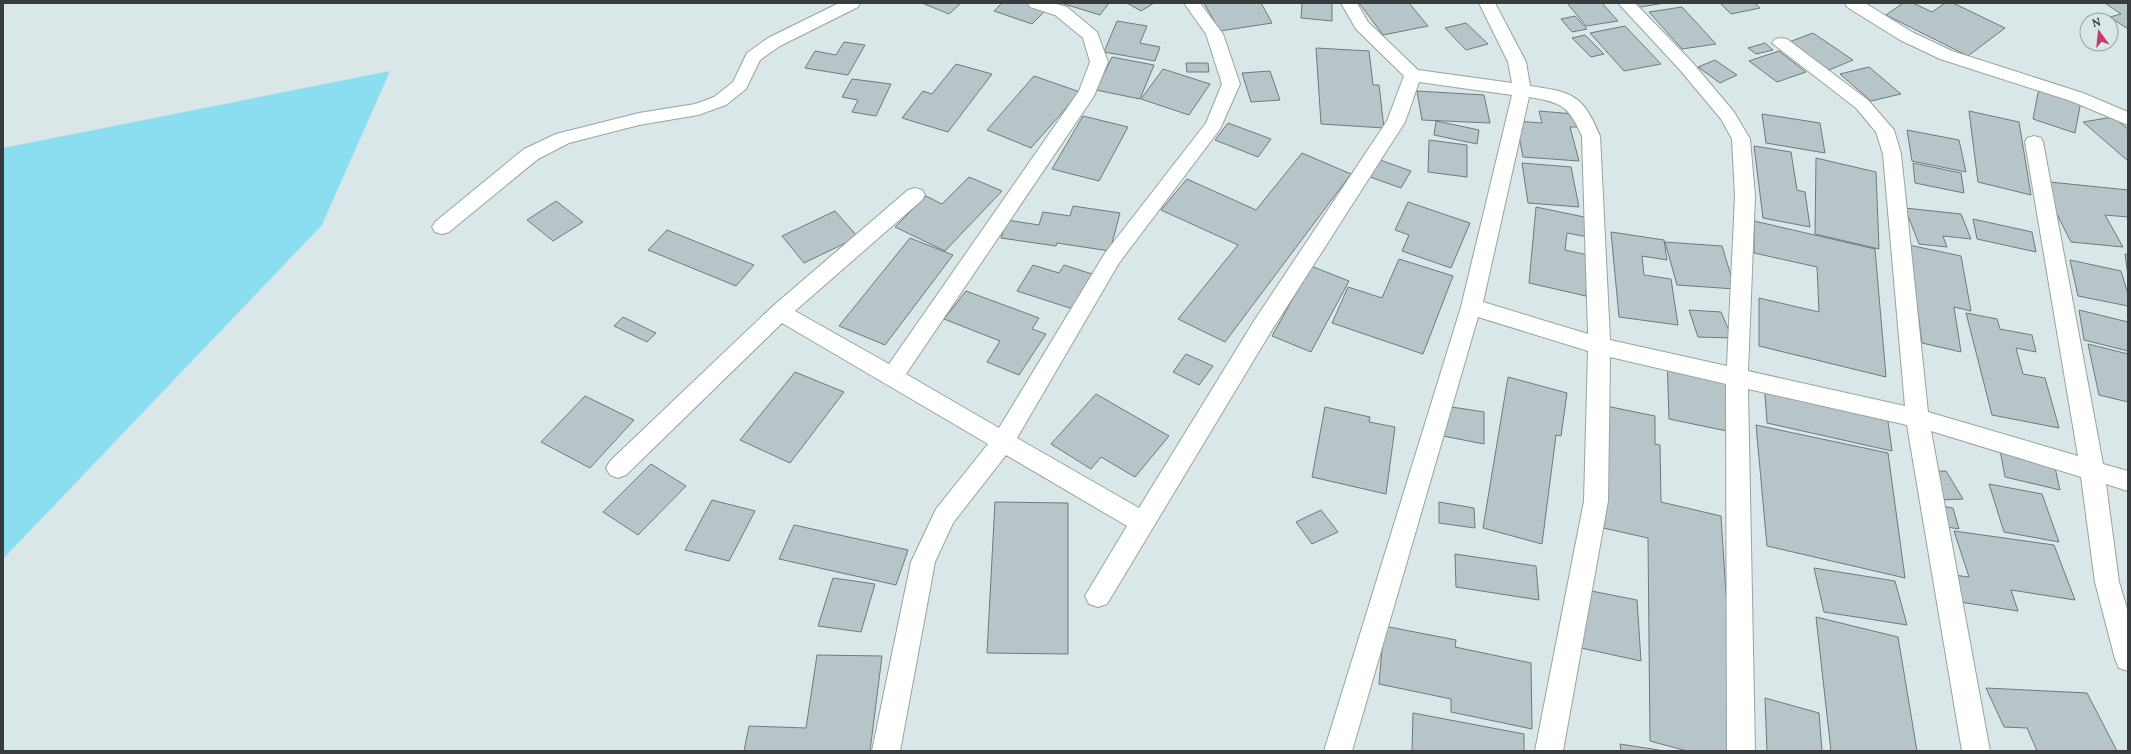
<svg xmlns="http://www.w3.org/2000/svg" width="2131" height="754" font-family="Lora,serif">
<style>
.green{fill:#8bdeef}
.building{fill:#b8c5c8;stroke:#6e7a7d}
.lines{fill:none;stroke-linecap:round;stroke-linejoin:round}
.street-casing{stroke:#97a3a6;stroke-width:2}
.street{fill:#fff;fill-rule:evenodd}
</style>
<rect width="100%" height="100%" fill="#dae7e9"/>
<polygon class="green" points="390,71 322,225 3,559 3,148"/>
<g class="building">
<polygon points="922,3 961,3 949,14"/>
<polygon points="1002,3 1026,3 1046,10 1032,24 994,11"/>
<polygon points="1061,3 1109,3 1100,15"/>
<polygon points="1127,3 1154,3 1141,11"/>
<polygon points="1204,3 1261,3 1272,23 1220,31"/>
<polygon points="1302,3 1332,3 1332,21 1301,18"/>
<polygon points="1359,3 1409,3 1428,26 1383,35"/>
<polygon points="1567,3 1602,3 1618,21 1586,26"/>
<polygon points="1630,3 1665,3 1634,8"/>
<polygon points="1720,3 1755,3 1760,8 1731,14"/>
<polygon points="1903,3 1913,3 1932,12 1945,3 1953,3 2005,28 1968,56 1886,15"/>
<polygon points="2105,3 2128,3 2128,29 2110,17 2121,14"/>
<polygon points="1682,7 1716,44 1682,49 1649,12"/>
<polygon points="1575,16 1587,29 1572,32 1561,19"/>
<polygon points="1117,21 1147,26 1140,43 1160,47 1155,61 1104,52"/>
<polygon points="1466,23 1488,44 1466,50 1445,28"/>
<polygon points="1625,26 1661,64 1624,71 1590,33"/>
<polygon points="1813,33 1853,60 1829,70 1789,42"/>
<polygon points="1585,35 1604,54 1591,57 1572,38"/>
<polygon points="844,42 865,45 848,75 805,68 815,51 836,55"/>
<polygon points="1765,43 1773,50 1756,54 1748,48"/>
<polygon points="1316,48 1369,51 1373,85 1379,85 1384,128 1321,124"/>
<polygon points="1779,51 1806,72 1777,82 1749,61"/>
<polygon points="1112,57 1154,65 1140,99 1096,90"/>
<polygon points="1715,60 1737,75 1720,83 1698,67"/>
<polygon points="1186,63 1208,63 1209,72 1187,72"/>
<polygon points="956,64 992,74 948,132 902,118 923,91 932,94"/>
<polygon points="1869,67 1901,94 1871,101 1840,74"/>
<polygon points="1163,69 1210,84 1189,115 1141,99"/>
<polygon points="1270,71 1280,100 1251,102 1242,73"/>
<polygon points="1034,76 1080,92 1031,148 987,130"/>
<polygon points="852,79 891,84 876,116 852,112 858,100 842,97"/>
<polygon points="2039,88 2081,101 2075,133 2033,119"/>
<polygon points="1417,91 1484,95 1490,123 1422,120"/>
<polygon points="1539,111 1574,114 1577,127 1570,127 1579,161 1523,157 1516,121 1542,123"/>
<polygon points="1969,111 2019,122 2031,195 1978,182"/>
<polygon points="1762,114 1820,123 1825,153 1766,143"/>
<polygon points="1083,116 1128,127 1099,181 1052,169"/>
<polygon points="2113,117 2128,129 2128,161 2083,122"/>
<polygon points="1436,121 1479,130 1477,144 1434,135"/>
<polygon points="1228,123 1271,139 1258,157 1215,140"/>
<polygon points="1907,130 1959,140 1966,172 1912,161"/>
<polygon points="1429,140 1467,145 1467,177 1428,172"/>
<polygon points="1754,146 1791,152 1797,190 1805,192 1810,227 1763,218"/>
<polygon points="1302,153 1351,174 1225,342 1178,319 1238,245 1161,210 1187,179 1256,210"/>
<polygon points="1816,158 1876,172 1879,249 1815,234"/>
<polygon points="1380,160 1411,171 1401,188 1370,177"/>
<polygon points="1522,163 1571,167 1579,207 1528,203"/>
<polygon points="1913,163 1961,173 1964,193 1915,183"/>
<polygon points="969,177 1002,191 945,251 895,227 926,196 942,204"/>
<polygon points="2040,181 2128,190 2128,217 2105,215 2123,247 2071,242"/>
<polygon points="556,201 583,222 553,241 527,220"/>
<polygon points="1408,202 1470,223 1451,268 1402,251 1409,235 1395,230"/>
<polygon points="1073,206 1120,213 1110,251 1057,243 1056,246 1001,238 1007,220 1039,225 1043,212 1070,216"/>
<polygon points="1536,207 1589,218 1588,237 1567,233 1565,250 1588,255 1586,296 1529,283"/>
<polygon points="1905,208 1961,214 1971,239 1943,236 1947,247 1919,244"/>
<polygon points="835,211 858,237 804,263 782,236"/>
<polygon points="1973,219 2032,232 2036,252 1977,239"/>
<polygon points="1754,221 1875,249 1886,377 1759,346 1759,298 1819,312 1817,267 1754,253"/>
<polygon points="667,230 754,265 736,286 648,250"/>
<polygon points="1611,232 1664,240 1667,260 1642,256 1644,275 1671,279 1678,325 1619,317"/>
<polygon points="910,238 953,255 885,345 839,326"/>
<polygon points="1665,242 1722,246 1735,289 1677,285"/>
<polygon points="1909,245 1961,256 1971,311 1954,307 1961,352 1922,343"/>
<polygon points="2125,254 2128,255 2128,276"/>
<polygon points="1399,259 1453,276 1423,354 1332,323 1348,287 1382,298"/>
<polygon points="2070,260 2121,271 2128,294 2128,306 2078,296"/>
<polygon points="1033,265 1059,273 1064,265 1092,274 1073,309 1017,291"/>
<polygon points="1311,266 1349,281 1311,352 1272,336"/>
<polygon points="966,291 1039,318 1032,329 1046,334 1019,375 987,362 1000,341 944,319"/>
<polygon points="1689,310 1721,312 1732,338 1698,337"/>
<polygon points="2079,310 2128,322 2128,351 2084,340"/>
<polygon points="1966,313 1997,319 2000,329 2032,335 2036,352 2016,348 2023,374 2045,378 2059,428 1992,415"/>
<polygon points="623,317 656,333 647,342 614,326"/>
<polygon points="2088,344 2128,354 2128,402 2099,395"/>
<polygon points="1186,354 1213,366 1199,385 1173,372"/>
<polygon points="1667,356 1741,372 1746,435 1669,419"/>
<polygon points="795,372 844,392 790,463 740,440"/>
<polygon points="1508,377 1567,393 1561,436 1556,435 1542,544 1483,528"/>
<polygon points="1764,380 1886,407 1892,451 1767,423"/>
<polygon points="1096,394 1169,436 1135,477 1101,457 1091,469 1051,444"/>
<polygon points="585,396 634,420 590,468 541,442"/>
<polygon points="1439,405 1484,412 1484,444 1438,435"/>
<polygon points="1606,406 1655,416 1655,444 1660,445 1661,502 1721,516 1736,751 1687,751 1650,741 1648,538 1590,525"/>
<polygon points="1325,407 1370,417 1369,422 1395,427 1386,494 1312,477"/>
<polygon points="1756,425 1888,453 1905,578 1767,546"/>
<polygon points="2000,450 2054,463 2060,490 2005,477"/>
<polygon points="651,464 686,486 638,535 603,512"/>
<polygon points="1946,471 1963,499 1938,500 1922,472"/>
<polygon points="1989,484 2042,494 2059,542 2004,532"/>
<polygon points="712,500 755,511 729,561 685,550"/>
<polygon points="995,502 1068,503 1068,654 987,653"/>
<polygon points="1439,502 1474,508 1475,528 1439,523"/>
<polygon points="1929,504 1953,508 1959,529 1935,525"/>
<polygon points="1321,510 1338,532 1312,544 1296,522"/>
<polygon points="794,525 908,550 896,585 779,559"/>
<polygon points="1954,531 2054,545 2075,600 2011,590 2018,611 1947,600 1938,573 1969,577"/>
<polygon points="1455,554 1536,566 1539,600 1456,587"/>
<polygon points="1814,568 1895,581 1907,625 1824,612"/>
<polygon points="833,578 875,584 861,632 818,626"/>
<polygon points="1571,587 1637,600 1641,661 1572,646"/>
<polygon points="1816,617 1898,637 1917,751 1831,751"/>
<polygon points="1384,626 1456,640 1455,647 1531,663 1532,729 1451,712 1451,699 1379,684"/>
<polygon points="817,655 882,656 870,751 744,751 749,726 806,728"/>
<polygon points="1986,688 2087,693 2117,751 2037,751 2027,728 2004,727"/>
<polygon points="1765,698 1819,713 1822,751 1767,751"/>
<polygon points="1413,713 1524,734 1524,751 1412,751"/>
<polygon points="1620,744 1665,751 1621,751"/>
</g>
<g class="lines">
<defs>
<g id="street">
<polygon points="839,3 860,3 858,7 780,46 760,60 746,89 726,105 698,115 639,125 569,143 538,159 449,232 442,234 435,232 432,227 435,222 524,149 556,134 639,113 695,104 714,97 733,82 747,53 768,38"/>
<path d="M1028,3h25l14,4 30,25 11,30 -14,34 -188,278 93,54 106,-175 101,-130 16,-39 -16,-50 -22,-31h16l23,31 17,50 -20,45 -101,134 -102,175 122,70 115,-187 133,-200 17,-45 -48,-47 -15,-26h16l11,19 50,48 94,13 -4,-21 -29,-59h16l31,59 4,24c43,6 53,9 70,50l10,204 117,26 8,-170 -3,-57 -11,-20 -41,-49 -62,-67h17l57,59 42,50 16,27 5,57 -7,175 157,35 -22,-252 -7,-22 -20,-24 -84,-65 3,-4 6,-1 6,1 81,61 26,30 7,24 27,258 150,44 -53,-314 2,-4 7,-2 7,2 2,4 60,322 25,7v20l-22,-7 13,98 9,30v59l-9,-3 -4,-9 -20,-77 -14,-105 -150,-46 59,320h-28l-55,-326 -159,-36 7,362h-28l-1,-367 -116,-27 -2,144 -45,250h-28l49,-250 4,-150 -110,-34 -126,434h-28l137,-444 51,-212 -93,-13 -14,40 -135,211 -163,271 -9,3 -9,-3 -4,-8 42,-70 -121,-71 -53,68 -18,39 -35,189h-28l39,-189 25,-53 52,-65 -206,-121 -156,152 -8,3 -8,-3 -4,-7 4,-7 163,-155 135,-116 7,-2 7,2 3,5 -3,5 -127,111 94,53 190,-273 11,-29 -7,-24 -28,-23 -25,-8zM1529,97c32,5 40,9 53,39l6,198 -105,-32z"/>
<polygon points="1845,3 1865,3 1912,32 1952,51 2083,93 2128,112 2128,125 2071,101 1940,59 1900,40 1847,7"/>
</g>
</defs>
<use href="#street" class="street-casing"/>
<use href="#street" class="street"/>
</g>
<rect width="2131" height="754" fill="none" stroke="#373c3e" stroke-width="8"/>
<g transform="translate(2099 32) rotate(345)"><circle r="19" fill="#dae7e9" stroke="#99a3a5"/>
<path d="M0-3L7 15L0 10L-7 15Z" fill="#c5396d"/>
<text y="-6" font-size="11" font-weight="bold" text-anchor="middle" fill="#373c3e">N</text>
</g>
</svg>
